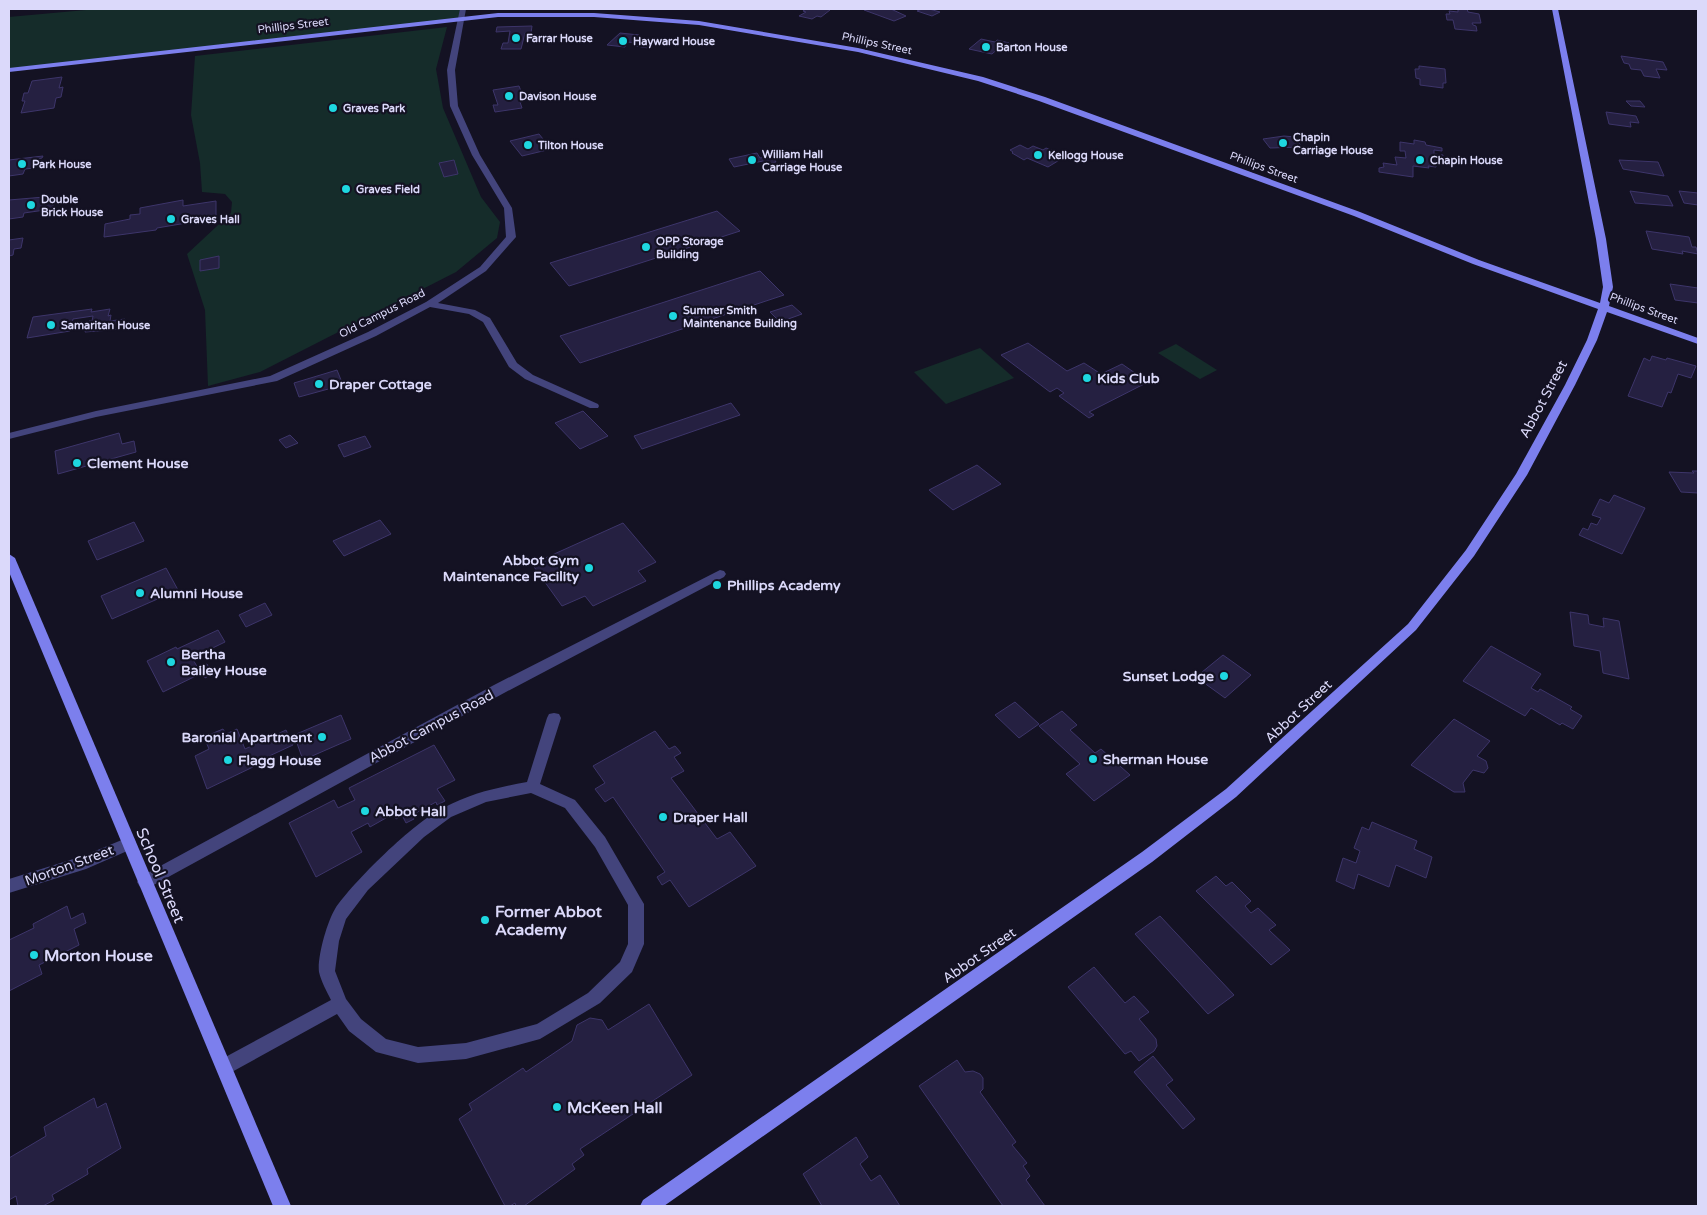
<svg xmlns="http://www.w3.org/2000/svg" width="1707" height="1215" font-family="'Varela Round',sans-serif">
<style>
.green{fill:#152c2a}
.building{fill:#252041;stroke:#3d356a}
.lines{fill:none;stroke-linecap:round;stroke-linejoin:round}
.street{fill:#43447c;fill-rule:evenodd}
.secondary{fill:#7c7fed;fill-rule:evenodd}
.poi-dot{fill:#1ed7e0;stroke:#141223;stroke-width:2}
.labels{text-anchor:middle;stroke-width:4.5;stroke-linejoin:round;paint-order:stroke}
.far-street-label{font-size:11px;fill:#dbd9fa;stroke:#141223}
.far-poi-label{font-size:11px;font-weight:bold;fill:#dbd9fa;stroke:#141223;text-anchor:start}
.poi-label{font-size:14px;font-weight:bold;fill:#dbd9fa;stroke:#141223;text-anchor:start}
.street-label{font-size:14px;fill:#dbd9fa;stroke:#141223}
.near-street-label{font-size:16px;fill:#dbd9fa;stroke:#141223}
.near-poi-label{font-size:16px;font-weight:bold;fill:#dbd9fa;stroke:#141223;text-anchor:start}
</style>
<rect width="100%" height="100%" fill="#141223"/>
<g class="green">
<polygon points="97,9 463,9 461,18 9,71 9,17"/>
<polygon points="447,27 436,69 443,108 481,197 500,222 497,238 456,272 260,372 208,386 205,310 187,254 231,213 232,202 225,194 202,192 200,163 191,115 195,56"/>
<polygon points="1176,344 1217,370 1200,379 1158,353"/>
<polygon points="980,348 1014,378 946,404 914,372"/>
</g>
<g class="building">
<polygon points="806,9 828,9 830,10 821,17 817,16 812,19 799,16 806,12 803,11"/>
<polygon points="866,9 891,9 906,16 894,21 864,10"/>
<polygon points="922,9 929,9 940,12 932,16 917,11"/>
<polygon points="1458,9 1467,9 1468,12 1479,14 1481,23 1472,23 1473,25 1476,26 1477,31 1455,29 1453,20 1447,20 1446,14 1450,14 1449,11 1458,12"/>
<polygon points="532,26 531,33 525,33 521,49 501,49 503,43 508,43 510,31 496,32 497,27"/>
<polygon points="620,33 639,35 634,41 640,42 642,39 655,40 648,48 636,46 638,43 627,42 625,47 607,45"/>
<polygon points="981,39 995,42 997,40 1009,43 1006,45 1003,44 992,54 969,49"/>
<polygon points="1621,56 1663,62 1667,70 1656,69 1660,78 1644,76 1641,70 1631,69 1629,64 1624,63"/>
<polygon points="1419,66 1445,69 1446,83 1443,83 1443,88 1420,85 1420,79 1416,78 1415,69 1419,69"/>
<polygon points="62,77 59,88 63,87 61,97 56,98 54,108 21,113 25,101 22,101 24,93 28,93 32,81"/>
<polygon points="519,86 525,101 520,102 522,108 495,112 493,105 498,105 493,90"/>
<polygon points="1626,101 1640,101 1645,107 1631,106"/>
<polygon points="1606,112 1636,116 1639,123 1630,122 1631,127 1609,124"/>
<polygon points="539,134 543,139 539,140 547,150 522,156 510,141"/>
<polygon points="1284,136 1295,137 1302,147 1270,148 1263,139"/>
<polygon points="1414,140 1425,142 1426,145 1442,148 1442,151 1434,150 1434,154 1443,155 1443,164 1436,163 1436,167 1428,166 1429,168 1413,166 1413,177 1379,172 1379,168 1384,167 1383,163 1397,165 1395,157 1406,158 1405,151 1400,151 1400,142 1414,144"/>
<polygon points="1020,145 1028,149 1033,146 1043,150 1046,148 1066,156 1048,167 1027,158 1024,160 1012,153 1013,152 1010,150"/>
<polygon points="757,153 760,158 772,156 776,162 765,164 763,161 734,167 729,159"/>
<polygon points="43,156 42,158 37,159 34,168 25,169 23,174 9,176 9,160"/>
<polygon points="454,160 458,174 444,177 439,163"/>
<polygon points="1619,160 1658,162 1664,176 1623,169"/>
<polygon points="1630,191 1668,196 1673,206 1635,203"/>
<polygon points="1679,191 1698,193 1698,205 1684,203"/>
<polygon points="56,196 52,209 24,213 23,217 9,219 9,200"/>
<polygon points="183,200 183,206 216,201 216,218 157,228 156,230 104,237 105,224 130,219 130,215 140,214 140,208"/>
<polygon points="717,211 740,231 569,286 550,263"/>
<polygon points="1646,231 1689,237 1692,247 1696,247 1698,254 1682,251 1683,254 1652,249"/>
<polygon points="23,238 21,248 14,249 13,255 9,256 9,240"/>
<polygon points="219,256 219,268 200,271 200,260"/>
<polygon points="760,271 784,295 580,363 560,336"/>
<polygon points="1670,284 1698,288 1698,303 1675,300"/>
<polygon points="792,305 802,314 780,322 770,312"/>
<polygon points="92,309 91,312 110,309 108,316 111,315 110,321 125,319 122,329 85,332 89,321 92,321 93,316 73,319 70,331 27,338 33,317"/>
<polygon points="1028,343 1067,371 1084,363 1101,374 1122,364 1148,382 1089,412 1094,415 1089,418 1059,396 1064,393 1057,388 1050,392 1001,355"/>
<polygon points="1652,356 1666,360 1667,358 1696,366 1691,378 1678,374 1671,393 1668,392 1662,407 1628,396 1644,358 1650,361"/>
<polygon points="337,370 343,385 299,397 294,383"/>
<polygon points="731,403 740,415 642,449 634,436"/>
<polygon points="583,411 608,436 580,449 555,423"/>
<polygon points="119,433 122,444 134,441 136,452 58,474 55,451"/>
<polygon points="290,435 298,443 286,448 279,440"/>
<polygon points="365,436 371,447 344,457 338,445"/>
<polygon points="977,465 1001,484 953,510 929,490"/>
<polygon points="1692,471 1698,471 1698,493 1681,492 1669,472 1694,473"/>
<polygon points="1614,495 1645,508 1622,554 1579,535 1583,528 1588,530 1591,523 1597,525 1601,518 1592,515 1600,499 1609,503"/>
<polygon points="380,520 391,534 344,556 333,541"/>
<polygon points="134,522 144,541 97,560 88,541"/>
<polygon points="623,523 656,562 638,571 646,581 593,606 585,596 562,606 532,564"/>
<polygon points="166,568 178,590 112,619 101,596"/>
<polygon points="265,603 272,615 246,627 239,615"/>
<polygon points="1570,612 1588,615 1589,624 1604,627 1603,618 1619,621 1629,679 1603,673 1600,651 1574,646"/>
<polygon points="218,630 225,642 192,658 198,668 207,664 212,674 205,678 202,673 163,692 147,661 176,647 177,649"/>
<polygon points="1491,646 1541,674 1531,688 1538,692 1540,689 1572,707 1570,709 1582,716 1573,729 1562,723 1560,725 1531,708 1525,716 1463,681"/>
<polygon points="1223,655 1251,675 1225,698 1196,677"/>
<polygon points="1015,702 1039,724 1019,738 995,715"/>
<polygon points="1062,711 1077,725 1070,730 1095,753 1101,749 1130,775 1094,801 1066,774 1080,764 1039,726"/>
<polygon points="341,715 351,739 303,760 294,735"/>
<polygon points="1454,719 1490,741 1477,756 1486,761 1488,768 1484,773 1473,770 1463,783 1465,792 1454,792 1411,765"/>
<polygon points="223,729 226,734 237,729 245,749 286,730 293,745 252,764 253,767 207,789 195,756 209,749 204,737"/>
<polygon points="655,731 669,749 675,746 681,753 674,757 684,771 671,778 717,839 730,832 756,866 689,907 670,880 662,885 657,877 665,872 613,797 605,802 595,789 605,783 593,766"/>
<polygon points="434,745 455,780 437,789 445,801 437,805 436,802 412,815 414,819 406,823 402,815 396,819 393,814 370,827 368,823 351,832 362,852 316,877 289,823 334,800 338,808 355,800 349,788"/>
<polygon points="1372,822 1417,841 1414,849 1432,857 1426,878 1396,865 1389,887 1358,874 1354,889 1336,881 1343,858 1356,863 1360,851 1354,848 1362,827 1369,830"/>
<polygon points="1216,876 1226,886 1232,882 1251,901 1245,906 1251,913 1258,908 1276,925 1269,930 1290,950 1271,965 1196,891"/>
<polygon points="67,906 71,919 83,913 86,923 74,929 79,945 39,965 42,974 9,991 9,940 34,928 33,924"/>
<polygon points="1160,916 1234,995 1208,1014 1135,934"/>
<polygon points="1094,967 1125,1003 1134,996 1149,1012 1139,1019 1156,1039 1157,1046 1154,1051 1139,1061 1131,1051 1125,1054 1068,987"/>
<polygon points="649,1004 692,1075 580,1149 584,1155 572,1164 575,1169 524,1206 516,1206 515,1203 510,1206 505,1206 459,1119 472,1110 469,1104 523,1068 526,1072 572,1041 577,1025 590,1018 602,1020 608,1030"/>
<polygon points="1153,1056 1173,1080 1166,1085 1195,1119 1183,1129 1134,1072"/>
<polygon points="957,1060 965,1072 973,1071 980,1074 983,1078 983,1089 980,1092 1016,1142 1012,1145 1027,1163 1023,1166 1030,1176 1026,1180 1045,1206 1003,1206 919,1086"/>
<polygon points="94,1098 97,1108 106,1103 121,1148 87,1169 88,1174 52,1195 54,1200 43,1206 18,1206 16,1196 9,1200 9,1158 46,1136 44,1127"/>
<polygon points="856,1137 868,1157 860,1164 871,1181 880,1175 900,1206 822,1206 803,1174"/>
</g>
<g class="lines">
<g class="street">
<polygon points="460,9 466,9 455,70 458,106 480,155 512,208 516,237 486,271 438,303 475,310 490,318 517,363 533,375 598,404 599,406 598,408 590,408 525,379 509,367 483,322 469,314 430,307 376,336 277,381 96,417 9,439 9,433 96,411 270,376 368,332 426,302 480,267 506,237 504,208 472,155 450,106 447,70"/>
<polygon points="720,570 724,571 726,574 724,577 504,693 150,887 145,889 140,887 137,882 140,877 494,685"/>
<path d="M554,713l5,1 2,4 -21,66 35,16 30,37 36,62 3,5v40l-12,28 -32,31 -60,36 -74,20 -48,4 -42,-11 -27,-21 -12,-17 -107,59 -6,2 -6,-2 -2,-6 2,-6 113,-61c-4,-8 -10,-19 -12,-28 -2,-14 8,-50 16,-63 18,-27 79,-87 108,-101 29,-15 52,-20 84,-26l20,-64 2,-4zM531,793l34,15 30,39 33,58v39l-8,18 -32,31 -51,31 -71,19 -48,4 -32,-8 -25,-20 -15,-20 -11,-28 4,-30 7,-22 22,-29 56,-53 27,-20 35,-15z"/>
<polygon points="129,837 134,838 136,843 134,848 86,869 9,893 9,879 83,856"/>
</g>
<g class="secondary">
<polygon points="1552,9 1558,9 1606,239 1613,287 1609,306 1698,338 1698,344 1607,312 1597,340 1575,385 1527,475 1474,556 1416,630 1236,797 1152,862 664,1206 640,1206 643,1200 1142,852 1226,789 1408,624 1466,550 1516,474 1565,385 1587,340 1598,309 1473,264 1354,216 1039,101 978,81 858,52 699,25 594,17 498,17 9,72 9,68 498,13 594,13 699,21 858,48 983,77 1045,97 1360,212 1479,260 1600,303 1603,287 1596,239"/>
<polygon points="9,554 15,558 291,1206 273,1206 9,572"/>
</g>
</g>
<g class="poi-dot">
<circle cx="516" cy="38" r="5"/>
<circle cx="623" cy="41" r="5"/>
<circle cx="986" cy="47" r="5"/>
<circle cx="509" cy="96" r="5"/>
<circle cx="333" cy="108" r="5"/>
<circle cx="1283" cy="143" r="5"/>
<circle cx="528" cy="145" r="5"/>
<circle cx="1038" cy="155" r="5"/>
<circle cx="752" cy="160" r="5"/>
<circle cx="1420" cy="160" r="5"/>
<circle cx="22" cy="164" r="5"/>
<circle cx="346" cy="189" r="5"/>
<circle cx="31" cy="205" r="5"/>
<circle cx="171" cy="219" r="5"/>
<circle cx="646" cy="247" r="5"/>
<circle cx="673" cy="316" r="5"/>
<circle cx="51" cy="325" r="5"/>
<circle cx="1087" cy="378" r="5"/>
<circle cx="319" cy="384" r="5"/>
<circle cx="77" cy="463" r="5"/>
<circle cx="589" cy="568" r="5"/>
<circle cx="717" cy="585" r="5"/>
<circle cx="140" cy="593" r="5"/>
<circle cx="171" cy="662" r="5"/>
<circle cx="1224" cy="676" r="5"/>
<circle cx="322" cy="737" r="5"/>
<circle cx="1093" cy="759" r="5"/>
<circle cx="228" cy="760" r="5"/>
<circle cx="365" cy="811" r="5"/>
<circle cx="663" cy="817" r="5"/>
<circle cx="485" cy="920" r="5"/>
<circle cx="34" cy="955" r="5"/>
<circle cx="557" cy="1107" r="5"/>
</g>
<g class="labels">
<g class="far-street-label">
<text transform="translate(293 25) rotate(-7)" y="4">Phillips Street</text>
<text transform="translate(877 43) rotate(12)" y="4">Phillips Street</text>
<text transform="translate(1264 167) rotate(20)" y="4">Phillips Street</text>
<text transform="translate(1644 308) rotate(20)" y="4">Phillips Street</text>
<text transform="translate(382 313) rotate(-27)" y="4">Old Campus Road</text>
</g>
<g class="far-poi-label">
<text x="526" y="42">Farrar House</text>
<text x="633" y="45">Hayward House</text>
<text x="996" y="51">Barton House</text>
<text x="519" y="100">Davison House</text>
<text x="343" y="112">Graves Park</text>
<text x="1293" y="141">Chapin<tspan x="1293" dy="13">Carriage House</tspan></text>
<text x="538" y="149">Tilton House</text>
<text x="762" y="158">William Hall<tspan x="762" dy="13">Carriage House</tspan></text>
<text x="1048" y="159">Kellogg House</text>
<text x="1430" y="164">Chapin House</text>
<text x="32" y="168">Park House</text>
<text x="356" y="193">Graves Field</text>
<text x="41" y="203">Double<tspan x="41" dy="13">Brick House</tspan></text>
<text x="181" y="223">Graves Hall</text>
<text x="656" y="245">OPP Storage<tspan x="656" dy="13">Building</tspan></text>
<text x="683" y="314">Sumner Smith<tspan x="683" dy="13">Maintenance Building</tspan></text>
<text x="61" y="329">Samaritan House</text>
</g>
<g class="poi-label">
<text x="1097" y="383">Kids Club</text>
<text x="329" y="389">Draper Cottage</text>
<text x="87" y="468">Clement House</text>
<text x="579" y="565" text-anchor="end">Abbot Gym<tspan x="579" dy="16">Maintenance Facility</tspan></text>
<text x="727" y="590">Phillips Academy</text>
<text x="150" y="598">Alumni House</text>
<text x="181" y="659">Bertha<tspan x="181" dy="16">Bailey House</tspan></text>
<text x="1214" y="681" text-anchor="end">Sunset Lodge</text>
<text x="312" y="742" text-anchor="end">Baronial Apartment</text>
<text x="1103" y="764">Sherman House</text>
<text x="238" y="765">Flagg House</text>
<text x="375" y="816">Abbot Hall</text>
<text x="673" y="822">Draper Hall</text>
</g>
<g class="street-label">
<text transform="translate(1543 399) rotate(-62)" y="5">Abbot Street</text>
<text transform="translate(1298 711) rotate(-43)" y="5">Abbot Street</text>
<text transform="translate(431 726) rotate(-28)" y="5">Abbot Campus Road</text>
<text transform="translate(69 865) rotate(-20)" y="5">Morton Street</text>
<text transform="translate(979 955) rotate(-35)" y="5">Abbot Street</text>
</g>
<g class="near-street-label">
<text transform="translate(161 875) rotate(67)" y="6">School Street</text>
</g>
<g class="near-poi-label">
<text x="495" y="917">Former Abbot<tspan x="495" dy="18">Academy</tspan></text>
<text x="44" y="961">Morton House</text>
<text x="567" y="1113">McKeen Hall</text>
</g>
</g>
<rect width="1707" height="1215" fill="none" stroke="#dbd9fa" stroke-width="20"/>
</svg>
